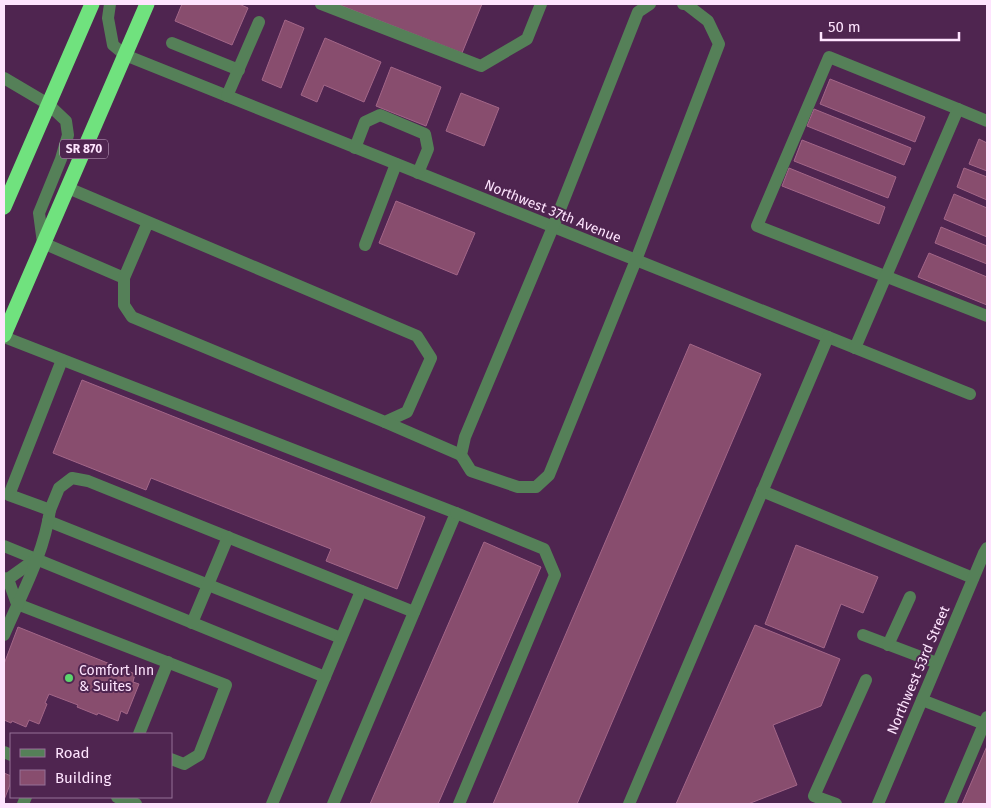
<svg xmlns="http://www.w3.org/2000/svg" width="991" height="808" font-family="'Fira Sans',sans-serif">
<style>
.building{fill:#884d6e;stroke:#a36688}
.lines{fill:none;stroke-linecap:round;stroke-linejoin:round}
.minor{stroke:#558058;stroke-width:12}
.highway{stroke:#70e27e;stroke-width:15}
.poi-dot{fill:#5cd56d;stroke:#4f2550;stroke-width:2}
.labels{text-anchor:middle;stroke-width:4;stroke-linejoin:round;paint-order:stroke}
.shield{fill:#4f2550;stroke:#caabca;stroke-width:1}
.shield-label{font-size:12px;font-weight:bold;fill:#fee4fe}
.street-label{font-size:14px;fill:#fee4fe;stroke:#4f2550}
.poi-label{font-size:14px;fill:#fee4fe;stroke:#4f2550;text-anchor:start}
</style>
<rect width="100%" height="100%" fill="#4f2550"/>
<g class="building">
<polygon points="182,4 239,4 248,8 232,45 175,21"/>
<polygon points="337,4 482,4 462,53"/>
<polygon points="285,20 304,28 281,88 262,80"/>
<polygon points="325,38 381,62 364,102 324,85 317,102 301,95"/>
<polygon points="391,67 441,87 426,126 376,106"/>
<polygon points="830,79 925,117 915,142 820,104"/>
<polygon points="461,93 499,108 484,146 446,131"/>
<polygon points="814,109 911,148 904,165 807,126"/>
<polygon points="979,139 987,143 987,171 969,164"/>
<polygon points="802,140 896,177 888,198 794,161"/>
<polygon points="789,168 885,207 879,224 782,186"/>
<polygon points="964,168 987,177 987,200 957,187"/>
<polygon points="954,194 987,208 987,237 944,219"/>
<polygon points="396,201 475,233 457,275 379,243"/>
<polygon points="941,227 987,246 987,264 935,243"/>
<polygon points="929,253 987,277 987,305 918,277"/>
<polygon points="690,344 761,374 577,804 493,804"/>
<polygon points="82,380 425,517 397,589 326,561 331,549 151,478 146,490 53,453"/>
<polygon points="484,542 541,567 438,804 370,804"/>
<polygon points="796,545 878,577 863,613 841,604 824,648 765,624"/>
<polygon points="755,625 840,659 821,706 773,725 797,785 748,804 676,804"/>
<polygon points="18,627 135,674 133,682 139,684 127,714 121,711 118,721 98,713 97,715 77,707 78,705 49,694 45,703 47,704 39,724 29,720 26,727 12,721 11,723 4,720 4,664"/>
<polygon points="987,746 987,804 962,804"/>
<polygon points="4,773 11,776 11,782 4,800"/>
</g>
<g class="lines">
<g class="minor">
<polyline points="110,4 108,18 113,45 125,55 970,394"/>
<polyline points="321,4 481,66 527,39 541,4"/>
<polyline points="650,4 638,12 553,227 465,437 461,455 471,471 518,487 536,487 549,475 636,260 719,44 708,21 686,4 683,4"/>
<polyline points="172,43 239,70"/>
<polyline points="4,78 48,104 66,121 68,135 61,159 39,213 43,243 124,278"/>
<polyline points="227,96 259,22"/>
<polyline points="958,109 829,57 757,226 987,316"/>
<polyline points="355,148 365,122 380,115 425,134 428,149 418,173"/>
<polyline points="68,188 417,336 431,358 407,412 385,422 132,317 124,305 124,278 148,222"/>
<polyline points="365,245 396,164"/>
<polyline points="4,337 456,513 333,804"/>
<polyline points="855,348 958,109 987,121"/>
<polyline points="385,422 461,455"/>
<polyline points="762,491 973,578"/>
<polyline points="50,510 59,488 72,478 88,481 414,612"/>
<polyline points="456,513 544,549 555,575 459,804"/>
<polyline points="48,521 341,638"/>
<polyline points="4,546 325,677 272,804"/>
<polyline points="4,578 8,579 17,604 226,685 199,755 184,764 171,759"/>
<polyline points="8,579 36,559"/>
<polyline points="192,623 228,537"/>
<path d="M4,635c17,-40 40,-81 46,-125l-41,-15 53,-135"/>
<polyline points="863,635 937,663"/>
<polyline points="888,645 910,597"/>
<polyline points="325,677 361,591"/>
<polyline points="922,700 984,724"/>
<polyline points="139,734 168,662"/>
<polyline points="4,752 11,755"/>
<polyline points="117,797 136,804"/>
<polyline points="23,804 26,797"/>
<polyline points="629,804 828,337"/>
<polyline points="836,804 814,796 866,680"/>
<polyline points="878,804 984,553 987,548"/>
<polyline points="950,804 987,717"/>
</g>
<g class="highway">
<polyline points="4,207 92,4"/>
<polyline points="4,335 147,4"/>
</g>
</g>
<circle class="poi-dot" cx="69" cy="678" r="5"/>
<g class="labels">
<rect class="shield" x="60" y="139.5" width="48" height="19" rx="4"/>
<g class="shield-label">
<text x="84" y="153">SR 870</text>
</g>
<g class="street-label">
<text transform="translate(553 211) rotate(22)" y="5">Northwest 37th Avenue</text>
<text transform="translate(918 670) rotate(-67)" y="5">Northwest 53rd Street</text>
</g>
<g class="poi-label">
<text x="79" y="675">Comfort Inn<tspan x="79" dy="16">&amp; Suites</tspan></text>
</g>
</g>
<rect width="991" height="808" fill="none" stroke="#fee4fe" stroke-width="10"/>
<rect x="10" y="733" width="162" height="65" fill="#4f2550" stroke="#957196"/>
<rect x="20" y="749" width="25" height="8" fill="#558058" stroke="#957196"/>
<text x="55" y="758" font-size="15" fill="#fee4fe">Road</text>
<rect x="20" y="770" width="25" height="15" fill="#884d6e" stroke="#957196"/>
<text x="55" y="783" font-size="15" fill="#fee4fe">Building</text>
<path d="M821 32v8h138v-8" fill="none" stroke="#fee4fe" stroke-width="2.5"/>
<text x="828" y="32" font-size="15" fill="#fee4fe" stroke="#4f2550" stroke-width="4" paint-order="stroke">50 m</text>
</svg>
